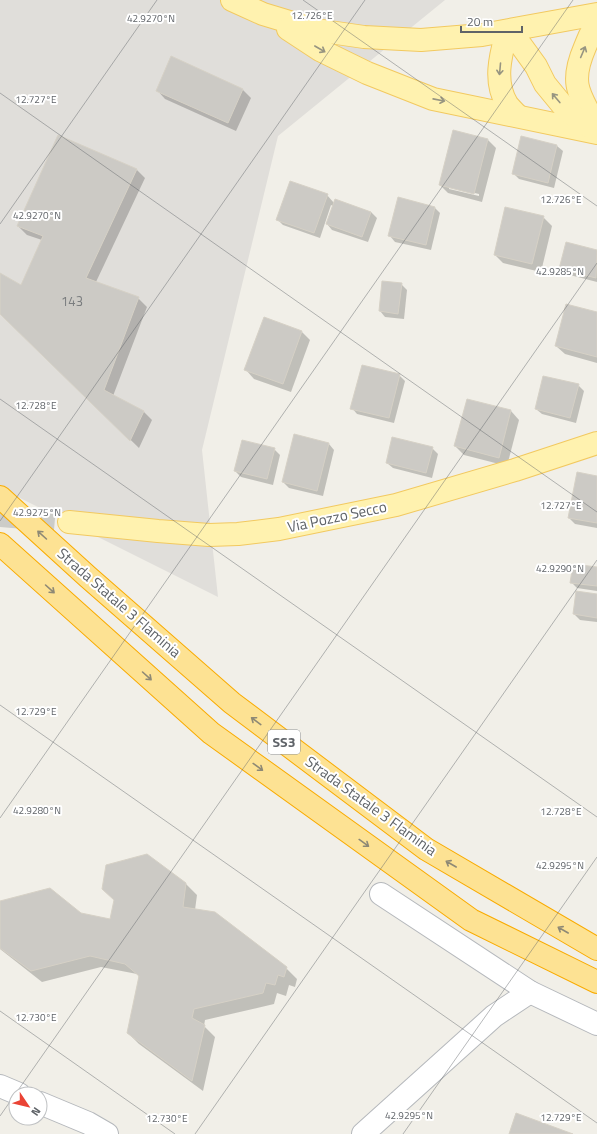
<svg xmlns="http://www.w3.org/2000/svg" width="597" height="1134" font-family="'Titillium Web',sans-serif">
<style>
.industrial{fill:#e0deda}
.shadow{fill:#0003;fill-rule:evenodd}
.building{fill:#cccac5;stroke:#d6d1c6}
.lines{fill:none;stroke-linecap:round;stroke-linejoin:round}
.major-tunnel{stroke:#ccccc8;stroke-width:22;stroke-dasharray:22 11;stroke-linecap:butt}
.minor-casing{stroke:#b5b8bc;stroke-width:24}
.major-casing{stroke:#f2c960;stroke-width:24}
.highway-casing{stroke:#f9ab00;stroke-width:24}
.minor{stroke:#fff;stroke-width:22}
.major{stroke:#fff2af;stroke-width:22}
.highway{stroke:#fde293;stroke-width:22}
.oneway{stroke:#979581}
.oneway2{stroke:#8e8975}
.ticks{fill:none;stroke:#5f6368;stroke-width:1;stroke-opacity:0.45}
.labels{text-anchor:middle;stroke-width:4;stroke-linejoin:round;paint-order:stroke}
.number-label{font-size:13px;fill:#7a7d7f}
.shield{fill:#fff;stroke:#8f9295;stroke-width:1}
.shield-label{font-size:14px;font-weight:bold;fill:#5f6368}
.street-label{font-size:15px;fill:#5f6368;stroke:#fff}
.ticks-label{font-size:10px;text-anchor:middle;fill:#5f6368;stroke:#fff;stroke-width:4;stroke-linejoin:round;paint-order:stroke}
</style>
<rect width="100%" height="100%" fill="#f1efe8"/>
<polygon class="industrial" points="0,0 445,0 278,136 202,450 218,597 0,488"/>
<g class="shadow">
<polygon points="157,90 243,90 251,98 236,131 165,99"/>
<path d="M488,140l8,8 -14,54 -34,-9 -8,-8zM449,187l30,7v2l-30,-7z"/>
<polygon points="557,146 563,151 554,188 519,179 513,173"/>
<polygon points="136,169 145,178 96,282 138,298 147,307 113,396 144,412 152,420 139,448 0,313 0,274 21,286 42,240 27,235 18,226"/>
<polygon points="327,195 334,203 335,200 371,212 377,218 368,242 332,230 327,224 333,206 331,205 320,238 283,225 277,219"/>
<polygon points="435,208 440,213 431,250 395,242 390,236"/>
<polygon points="543,217 552,226 541,272 503,263 495,255"/>
<polygon points="567,243 597,251 597,282 566,274 560,268"/>
<polygon points="401,284 407,290 404,319 385,317 380,311"/>
<polygon points="597,313 597,363 565,354 556,346"/>
<polygon points="301,331 310,340 291,392 254,379 246,370"/>
<polygon points="399,375 405,381 394,423 357,414 352,408"/>
<polygon points="578,385 584,391 576,423 542,414 536,409"/>
<polygon points="467,400 511,411 519,420 507,466 464,455 455,446"/>
<polygon points="329,444 334,450 323,496 289,488 283,482"/>
<polygon points="432,448 438,454 432,478 393,468 387,463"/>
<polygon points="274,449 280,455 273,485 241,477 235,471"/>
<polygon points="597,477 597,528 575,524 569,518"/>
<polygon points="597,568 597,591 577,588 571,582"/>
<polygon points="597,595 597,622 580,620 574,614"/>
<polygon points="186,884 197,895 195,910 286,968 297,979 295,987 289,985 286,996 277,993 274,1004 205,1020 204,1026 215,1037 203,1091 139,1044 128,1033 139,977 137,974 101,967 42,982 0,949 0,905 81,914 111,920"/>
</g>
<g class="building">
<polygon points="171,56 243,89 228,123 156,91"/>
<polygon points="453,130 488,139 474,194 439,185"/>
<polygon points="58,135 137,169 86,278 139,297 104,390 144,411 130,441 0,314 0,273 21,285 43,236 17,226"/>
<polygon points="521,136 557,145 548,183 512,174"/>
<polygon points="290,181 328,194 314,233 276,220"/>
<polygon points="398,197 435,207 426,245 388,236"/>
<polygon points="335,199 371,212 362,237 326,224"/>
<polygon points="505,207 544,216 532,264 494,255"/>
<polygon points="566,242 597,250 596,278 559,269"/>
<polygon points="382,281 402,283 398,314 379,311"/>
<polygon points="566,304 597,312 597,357 555,346"/>
<polygon points="264,317 302,331 283,384 244,370"/>
<polygon points="362,365 400,374 389,418 350,409"/>
<polygon points="543,376 579,384 570,418 535,409"/>
<polygon points="467,399 511,410 499,458 454,446"/>
<polygon points="294,434 329,443 317,491 282,482"/>
<polygon points="392,437 433,447 426,473 386,463"/>
<polygon points="242,440 275,448 267,479 234,471"/>
<polygon points="577,472 597,476 597,523 568,518"/>
<polygon points="573,564 597,567 597,586 570,583"/>
<polygon points="576,591 597,594 597,618 573,614"/>
<polygon points="147,854 186,883 183,907 215,912 287,967 284,977 278,975 275,985 266,983 263,993 194,1009 192,1018 205,1025 192,1081 127,1033 139,976 125,964 90,956 31,971 0,948 0,901 50,888 81,913 110,919 114,900 102,889 106,865"/>
<polygon points="516,1113 573,1134 509,1134"/>
</g>
<g class="lines">
<polyline class="major-tunnel" points="0,516 69,522"/>
<defs>
<g id="minor">
<polyline points="381,894 530,992 597,1024"/>
<polyline points="0,1086 19,1094"/>
<polyline points="40,1103 88,1123 107,1134"/>
<polyline points="363,1134 494,1016 530,992"/>
</g>
<g id="major">
<polyline points="232,0 263,14 316,30 364,37 421,40 482,35 597,14"/>
<path d="M597,25c-6,5 -9,15 -12,22 -16,37 -6,47 12,80"/>
<polyline points="288,29 320,50 367,73 433,99 597,133"/>
<polyline points="507,31 515,37 536,66 545,84 568,112 590,127"/>
<path d="M507,31c-6,23 -14,50 0,73 3,4 7,8 11,12"/>
<polyline points="69,522 158,531 209,535 238,534 279,529 396,505 515,470 597,443"/>
</g>
<g id="highway">
<polyline points="0,497 88,577 232,703 426,849 597,949"/>
<polyline points="0,544 211,733 471,920 597,982"/>
</g>
</defs>
<use href="#minor" class="minor-casing"/>
<use href="#major" class="major-casing"/>
<use href="#highway" class="highway-casing"/>
<use href="#minor" class="minor"/>
<use href="#major" class="major"/>
<use href="#highway" class="highway"/>
</g>
<defs><path id="oneway-shaft" d="M-6 0H5M1.5-3L5.5 0L1.5 3" fill="none" stroke-width="1.6" stroke-linecap="round" stroke-linejoin="round"/></defs>
<g class="oneway">
<use href="#oneway-shaft" transform="translate(320 49) rotate(30)"/>
<use href="#oneway-shaft" transform="translate(583 52) rotate(-67)"/>
<use href="#oneway-shaft" transform="translate(500 69) rotate(95)"/>
<use href="#oneway-shaft" transform="translate(556 98) rotate(-130)"/>
<use href="#oneway-shaft" transform="translate(439 100) rotate(11)"/>
</g>
<g class="oneway2">
<use href="#oneway-shaft" transform="translate(42 535) rotate(-138)"/>
<use href="#oneway-shaft" transform="translate(50 589) rotate(42)"/>
<use href="#oneway-shaft" transform="translate(147 676) rotate(42)"/>
<use href="#oneway-shaft" transform="translate(256 721) rotate(-143)"/>
<use href="#oneway-shaft" transform="translate(258 767) rotate(36)"/>
<use href="#oneway-shaft" transform="translate(364 843) rotate(36)"/>
<use href="#oneway-shaft" transform="translate(451 864) rotate(-150)"/>
<use href="#oneway-shaft" transform="translate(563 930) rotate(-150)"/>
</g>
<path class="ticks" d="M303,0l294,206M0,93l597,419M0,224l157,-224M0,399l597,418M0,521l365,-521M0,705l597,418M0,818l573,-818M0,1011l175,123M0,1116l597,-853M195,1134l402,-574M403,1134l194,-277"/>
<g class="labels">
<g class="number-label">
<text x="72" y="306">143</text>
</g>
<rect class="shield" x="268" y="730" width="32" height="24" rx="3"/>
<g class="shield-label">
<text x="284" y="747">SS3</text>
</g>
<g class="street-label">
<text transform="translate(337 517) rotate(-12)" y="5">Via Pozzo Secco</text>
<text transform="translate(119 603) rotate(41)" y="5">Strada Statale 3 Flaminia</text>
<text transform="translate(371 806) rotate(36)" y="5">Strada Statale 3 Flaminia</text>
</g>
</g>
<g class="ticks-label">
<text x="312" y="19">12.726°E</text>
<text x="151" y="22">42.9270°N</text>
<text x="36" y="103">12.727°E</text>
<text x="561" y="203">12.726°E</text>
<text x="37" y="219">42.9270°N</text>
<text x="560" y="275">42.9285°N</text>
<text x="36" y="409">12.728°E</text>
<text x="561" y="509">12.727°E</text>
<text x="37" y="516">42.9275°N</text>
<text x="560" y="572">42.9290°N</text>
<text x="36" y="715">12.729°E</text>
<text x="37" y="814">42.9280°N</text>
<text x="561" y="815">12.728°E</text>
<text x="560" y="869">42.9295°N</text>
<text x="36" y="1021">12.730°E</text>
<text x="409" y="1119">42.9295°N</text>
<text x="561" y="1121">12.729°E</text>
<text x="167" y="1122">12.730°E</text>
</g>
<g transform="translate(28 1106) rotate(125)"><circle r="19" fill="#ffffff" stroke="#bfc1c3"/>
<path d="M0-3L7 15L0 10L-7 15Z" fill="#ea4335"/>
<text y="-6" font-size="11" font-weight="bold" text-anchor="middle" fill="#5f6368">N</text>
</g>
<path d="M461 26v6h61v-6" fill="none" stroke="#5f6368" stroke-width="2"/>
<text x="467" y="26" font-size="12" fill="#5f6368" stroke="#ffffff" stroke-width="3" paint-order="stroke">20 m</text>
</svg>
